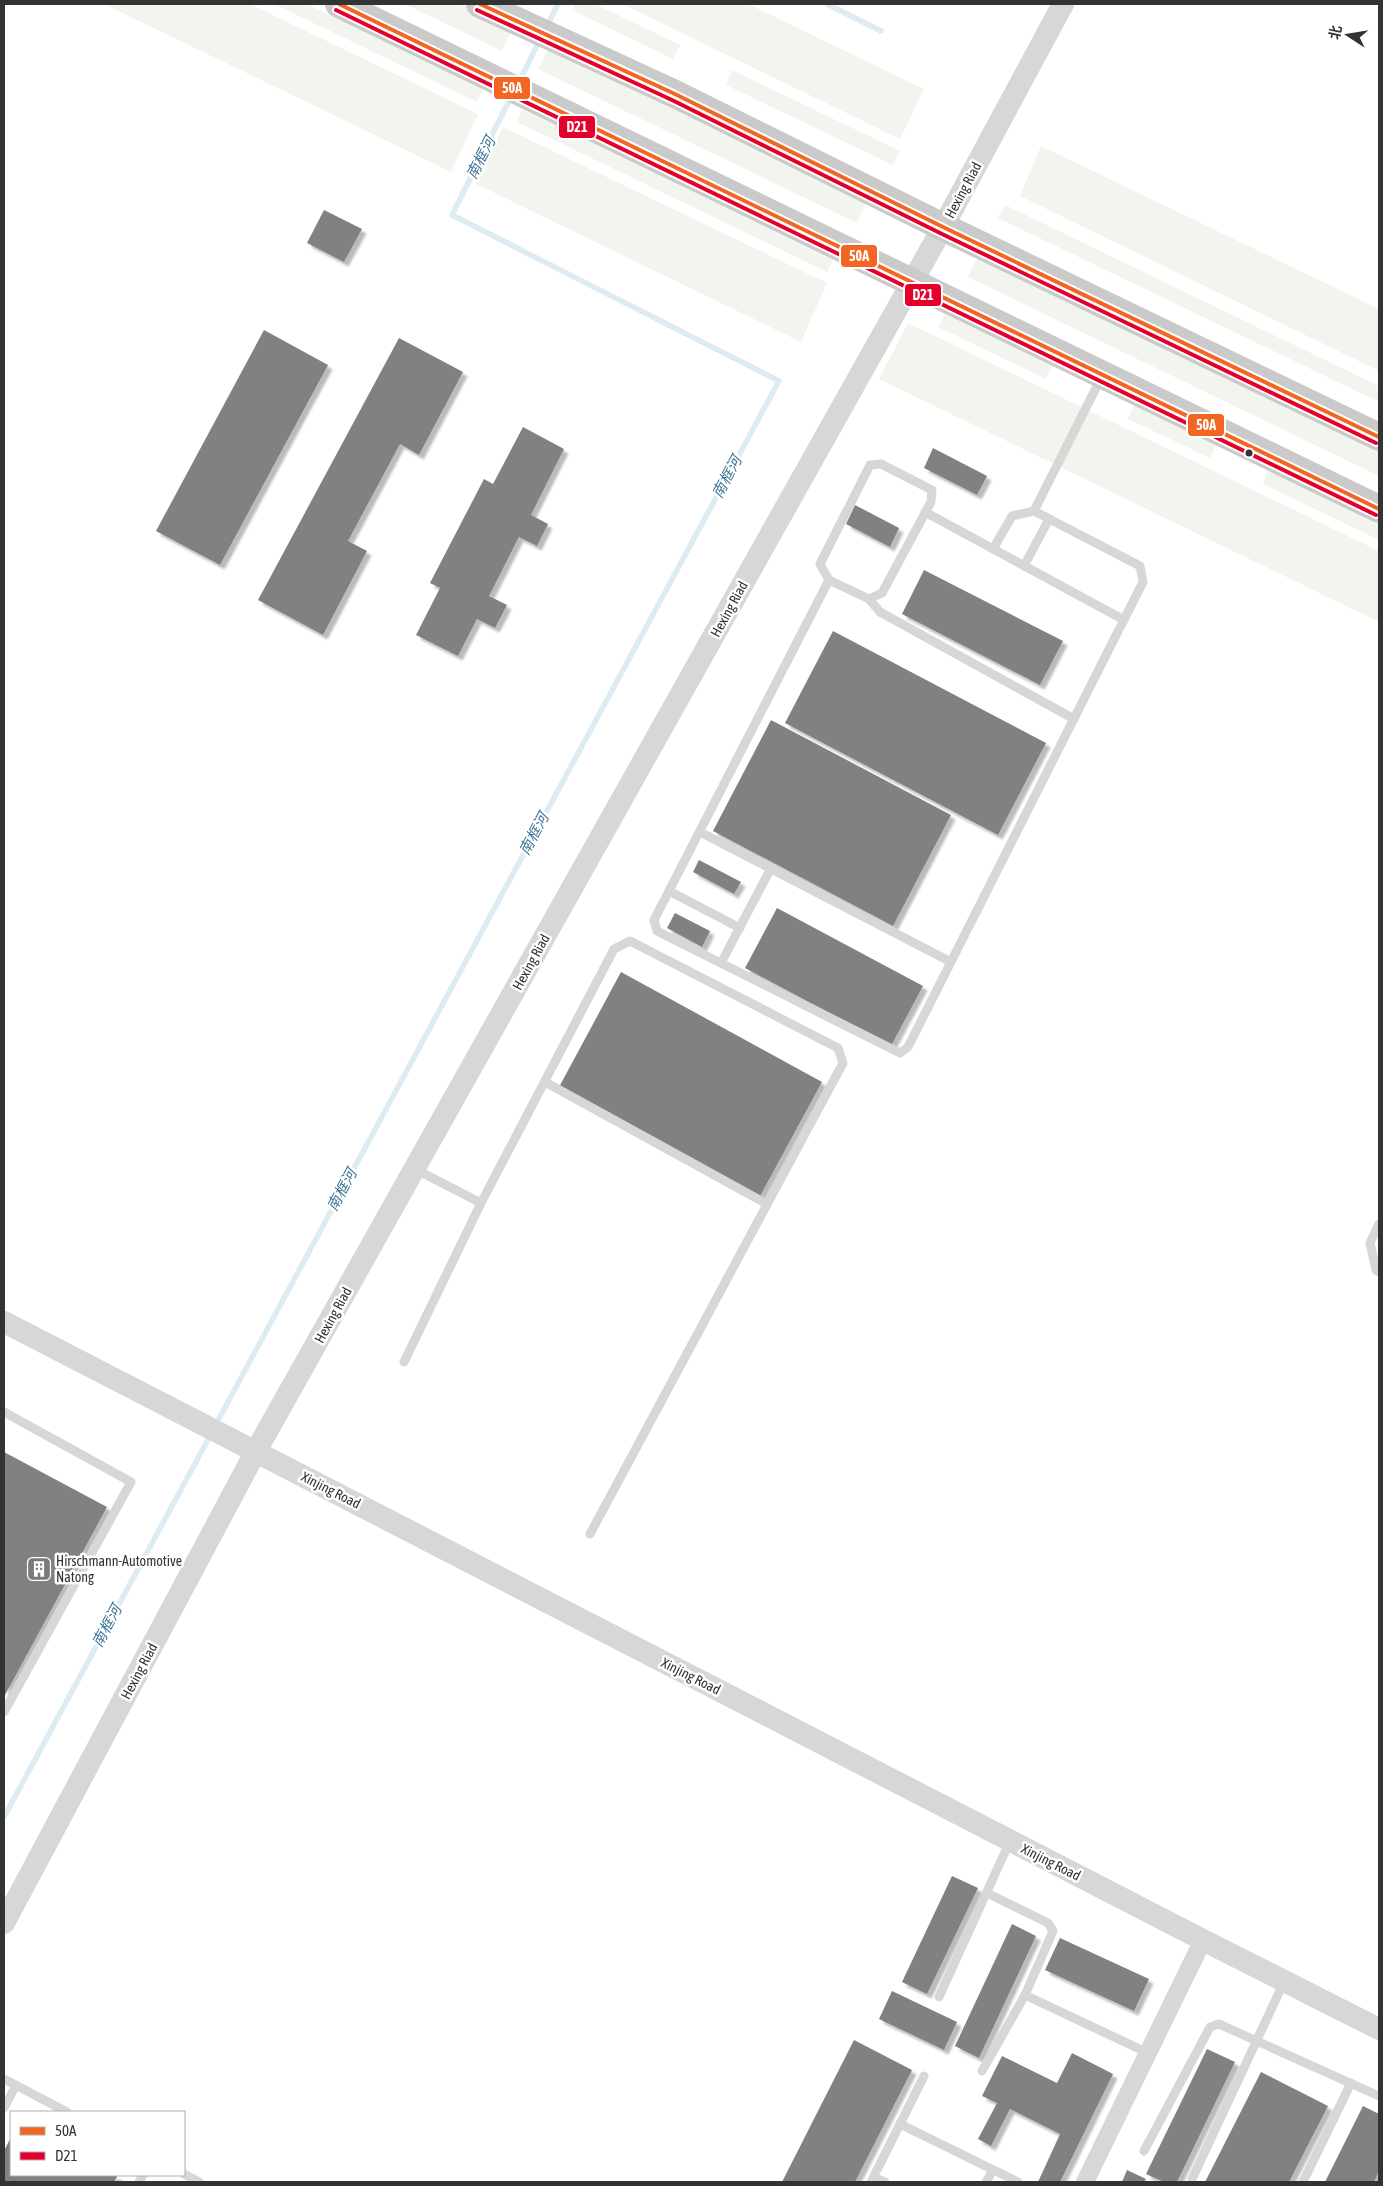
<svg xmlns="http://www.w3.org/2000/svg" width="1383" height="2186" font-family="'Asap Condensed','Noto Sans SC',sans-serif">
<style>
.green{fill:#f1f5ed}
.lines{fill:none;stroke-linecap:round;stroke-linejoin:round}
.stream{stroke:#ddebf3;stroke-width:5.5}
.building{fill:#818181;filter:url(#shadow)}
.service{stroke:#d7d7d7;stroke-width:9}
.minor{stroke:#d7d7d7;stroke-width:18}
.tertiary{stroke:#d7d7d7;stroke-width:22}
.primary{stroke:#cacaca;stroke-width:28}
.bus-1-casing{stroke:#fff;stroke-width:8}
.bus-2-casing{stroke:#fff;stroke-width:8}
.bus-1{stroke:#f26522;stroke-width:4}
.bus-2{stroke:#e4002b;stroke-width:4}
.bus-dot{fill:#333;stroke:#fff;stroke-width:2}
.labels{text-anchor:middle;stroke-width:5;stroke-linejoin:round;paint-order:stroke}
.street-label{font-size:14px;fill:#333;stroke:#fff}
.poi-label{font-size:14px;fill:#333;stroke:#fff;text-anchor:start}
.water-label{font-size:15px;font-style:italic;fill:#3f7597;stroke:#fff}
.line-badge{stroke:#fff;stroke-width:2}
.badge-label{font-size:14px;text-anchor:middle;font-weight:bold;fill:#fff}
</style>
<defs>
<filter id="shadow"><feDropShadow dx="4.5" dy="4.5" stdDeviation="1" flood-color="#0004"/></filter>
</defs>
<rect width="100%" height="100%" fill="#fff"/>
<g class="green">
<polygon points="104,4 250,4 478,114 451,172"/>
<polygon points="274,4 307,4 483,89 477,102"/>
<polygon points="405,4 460,4 512,29 502,51"/>
<polygon points="575,4 595,4 680,45 673,59 572,10"/>
<polygon points="622,4 748,4 924,89 900,139"/>
<polygon points="549,47 867,201 857,223 538,69"/>
<polygon points="732,70 900,151 893,165 726,85"/>
<polygon points="522,109 833,260 827,272 517,122"/>
<polygon points="503,127 827,283 801,342 476,184"/>
<polygon points="1041,146 1379,309 1379,371 1020,196"/>
<polygon points="1005,205 1379,386 1379,402 998,218"/>
<polygon points="978,255 1379,449 1379,476 968,277"/>
<polygon points="945,314 1052,366 1046,379 938,327"/>
<polygon points="908,323 1379,551 1379,622 879,379"/>
<polygon points="1134,405 1216,445 1210,458 1128,419"/>
<polygon points="1268,470 1379,524 1379,540 1263,484"/>
</g>
<g class="lines">
<g class="stream">
<polyline points="827,4 881,31"/>
<polyline points="547,26 558,4"/>
<polyline points="519,82 540,39"/>
<polyline points="215,1426 779,381 452,215 512,95"/>
<polyline points="4,1817 211,1434"/>
</g>
</g>
<g class="building">
<polygon points="324,210 362,229 344,262 307,243"/>
<polygon points="264,330 328,365 220,565 156,531"/>
<polygon points="399,338 463,372 419,455 400,444 348,541 367,551 323,635 258,600"/>
<polygon points="523,427 564,449 531,515 548,524 537,546 519,537 489,596 507,605 495,628 477,619 458,656 416,635 440,588 430,583 484,479 493,484"/>
<polygon points="933,448 987,476 977,495 924,468"/>
<polygon points="855,505 899,528 890,547 846,524"/>
<polygon points="924,570 1063,641 1040,685 902,614"/>
<polygon points="833,631 1046,743 998,835 785,723"/>
<polygon points="771,720 951,815 893,926 713,831"/>
<polygon points="699,860 741,882 734,894 693,872"/>
<polygon points="777,908 923,986 891,1046 745,968"/>
<polygon points="675,913 710,931 702,947 667,928"/>
<polygon points="621,972 822,1082 759,1198 558,1089"/>
<polygon points="4,1452 107,1507 4,1697"/>
<polygon points="952,1876 978,1888 927,1994 902,1982"/>
<polygon points="1012,1924 1036,1936 979,2058 955,2046"/>
<polygon points="1060,1938 1149,1979 1134,2011 1045,1970"/>
<polygon points="892,1991 957,2022 944,2050 879,2019"/>
<polygon points="854,2040 912,2070 855,2182 782,2182"/>
<polygon points="1207,2049 1235,2062 1177,2182 1164,2182 1146,2174"/>
<polygon points="1072,2053 1113,2074 1060,2182 1038,2182 1060,2134 1010,2109 991,2146 978,2139 997,2103 982,2096 1002,2056 1057,2083"/>
<polygon points="1261,2072 1328,2106 1289,2182 1205,2182"/>
<polygon points="1363,2106 1379,2114 1379,2171 1374,2182 1325,2182"/>
<polygon points="11,2137 11,2175 118,2175 114,2182 4,2182 4,2151"/>
<polygon points="1127,2170 1146,2179 1144,2182 1122,2182"/>
</g>
<g class="lines">
<g class="service">
<polyline points="925,512 1124,620"/>
<polyline points="993,549 1012,516 1034,511"/>
<polyline points="1024,566 1049,519"/>
<polyline points="829,580 869,599 882,593 931,502 932,490 881,464 870,465 820,564 829,580 654,920 657,931 900,1053 908,1047 1143,582 1140,566 1034,511 1101,378"/>
<polyline points="869,599 880,612 1074,719"/>
<polyline points="700,832 951,962"/>
<polyline points="669,891 740,928"/>
<polyline points="721,963 771,868"/>
<polyline points="545,1082 767,1204"/>
<polyline points="415,1169 481,1203"/>
<polyline points="1379,1224 1370,1243 1376,1270 1379,1272"/>
<polyline points="404,1362 481,1203 614,949 630,941 838,1048 843,1063 590,1534"/>
<polyline points="4,1412 131,1482 4,1712"/>
<polyline points="1025,1995 1148,2053"/>
<polyline points="939,1997 1010,1841"/>
<polyline points="982,2071 1025,1995 1053,1931 1048,1923 987,1893"/>
<polyline points="4,2079 67,2112"/>
<polyline points="4,2108 16,2085"/>
<polyline points="900,2124 1018,2182"/>
<polyline points="1144,2151 1210,2027 1219,2024 1379,2096"/>
<polyline points="184,2174 199,2182"/>
<polyline points="874,2177 885,2182"/>
<polyline points="1192,2179 1284,1982"/>
<polyline points="139,2182 143,2175"/>
<polyline points="871,2182 924,2076"/>
<polyline points="986,2182 993,2170"/>
<polyline points="1303,2182 1351,2083"/>
</g>
<polyline class="minor" points="1085,2182 1203,1940"/>
<g class="tertiary">
<polyline points="4,1322 1203,1940 1379,2029"/>
<polyline points="4,1923 256,1451 943,227 1063,4"/>
</g>
<g class="primary">
<polyline points="339,4 1379,509"/>
<polyline points="480,4 675,94 943,227 1379,437"/>
</g>
<defs>
<g id="bus-1">
<polyline points="339,4 1379,509"/>
<polyline points="480,4 675,94 943,227 1379,437"/>
</g>
<g id="bus-2">
<polyline points="336,10 1376,515"/>
<polyline points="477,10 672,100 940,233 1376,443"/>
</g>
</defs>
<use href="#bus-1" class="bus-1-casing"/>
<use href="#bus-2" class="bus-2-casing"/>
<use href="#bus-1" class="bus-1"/>
<use href="#bus-2" class="bus-2"/>
</g>
<defs>
<symbol id="building-square" viewBox="-11 -11 22 22"><rect x="-9" y="-9" width="18" height="18" rx="4" fill="#7a7a7a" stroke="#fff"/><path d="M-4-6H4V6H1V3H-1V6H-4ZM-2.5-4.3h1.7v1.8h-1.7ZM.8-4.3h1.7v1.8H.8ZM-2.5-1h1.7V.8h-1.7ZM.8-1h1.7V.8H.8Z" fill="#fff"/></symbol>
</defs>
<g fill-rule="evenodd">
<use href="#building-square" x="25" y="1555" width="28" height="28"/>
</g>
<circle class="bus-dot" cx="1249" cy="453" r="4.5"/>
<g class="labels">
<g class="street-label">
<text transform="translate(963 190) rotate(-62)" y="5">Hexing Riad</text>
<text transform="translate(729 609) rotate(-61)" y="5">Hexing Riad</text>
<text transform="translate(531 962) rotate(-61)" y="5">Hexing Riad</text>
<text transform="translate(333 1315) rotate(-61)" y="5">Hexing Riad</text>
<text transform="translate(331 1490) rotate(27)" y="5">Xinjing Road</text>
<text transform="translate(139 1671) rotate(-62)" y="5">Hexing Riad</text>
<text transform="translate(691 1676) rotate(27)" y="5">Xinjing Road</text>
<text transform="translate(1051 1862) rotate(27)" y="5">Xinjing Road</text>
</g>
<g class="poi-label">
<text x="56" y="1566">Hirschmann-Automotive<tspan x="56" dy="16">Natong</tspan></text>
</g>
<g class="water-label">
<text transform="translate(481 158) rotate(-63)" y="5">南框河</text>
<text transform="translate(727 477) rotate(-62)" y="5">南框河</text>
<text transform="translate(534 834) rotate(-62)" y="5">南框河</text>
<text transform="translate(342 1190) rotate(-62)" y="5">南框河</text>
<text transform="translate(107 1626) rotate(-62)" y="5">南框河</text>
</g>
</g>
<g class="line-badge">
<rect x="493" y="76" width="38" height="24" rx="5" fill="#f26522"/>
<rect x="558" y="115" width="38" height="24" rx="5" fill="#e4002b"/>
<rect x="840" y="244" width="38" height="24" rx="5" fill="#f26522"/>
<rect x="904" y="283" width="38" height="24" rx="5" fill="#e4002b"/>
<rect x="1187" y="413" width="38" height="24" rx="5" fill="#f26522"/>
</g>
<g class="badge-label">
<text x="512" y="93">50A</text>
<text x="577" y="132">D21</text>
<text x="859" y="261">50A</text>
<text x="923" y="300">D21</text>
<text x="1206" y="430">50A</text>
</g>
<rect width="1383" height="2186" fill="none" stroke="#333333" stroke-width="10"/>
<rect x="10" y="2111" width="175" height="65" fill="#ffffff" stroke="#adadad"/>
<rect x="20" y="2127" width="25" height="8" fill="#f26522" stroke="#adadad"/>
<text x="55" y="2136" font-size="15" fill="#333333">50A</text>
<rect x="20" y="2152" width="25" height="8" fill="#e4002b" stroke="#adadad"/>
<text x="55" y="2161" font-size="15" fill="#333333">D21</text>
<g transform="translate(1348 35) rotate(282)" stroke="#ffffff" stroke-width="4" paint-order="stroke">
<path d="M0-4L9 19L0 12L-9 19Z" fill="#333333"/>
<text y="-8" font-size="14" font-weight="bold" text-anchor="middle" fill="#333333">北</text>
</g>
</svg>
